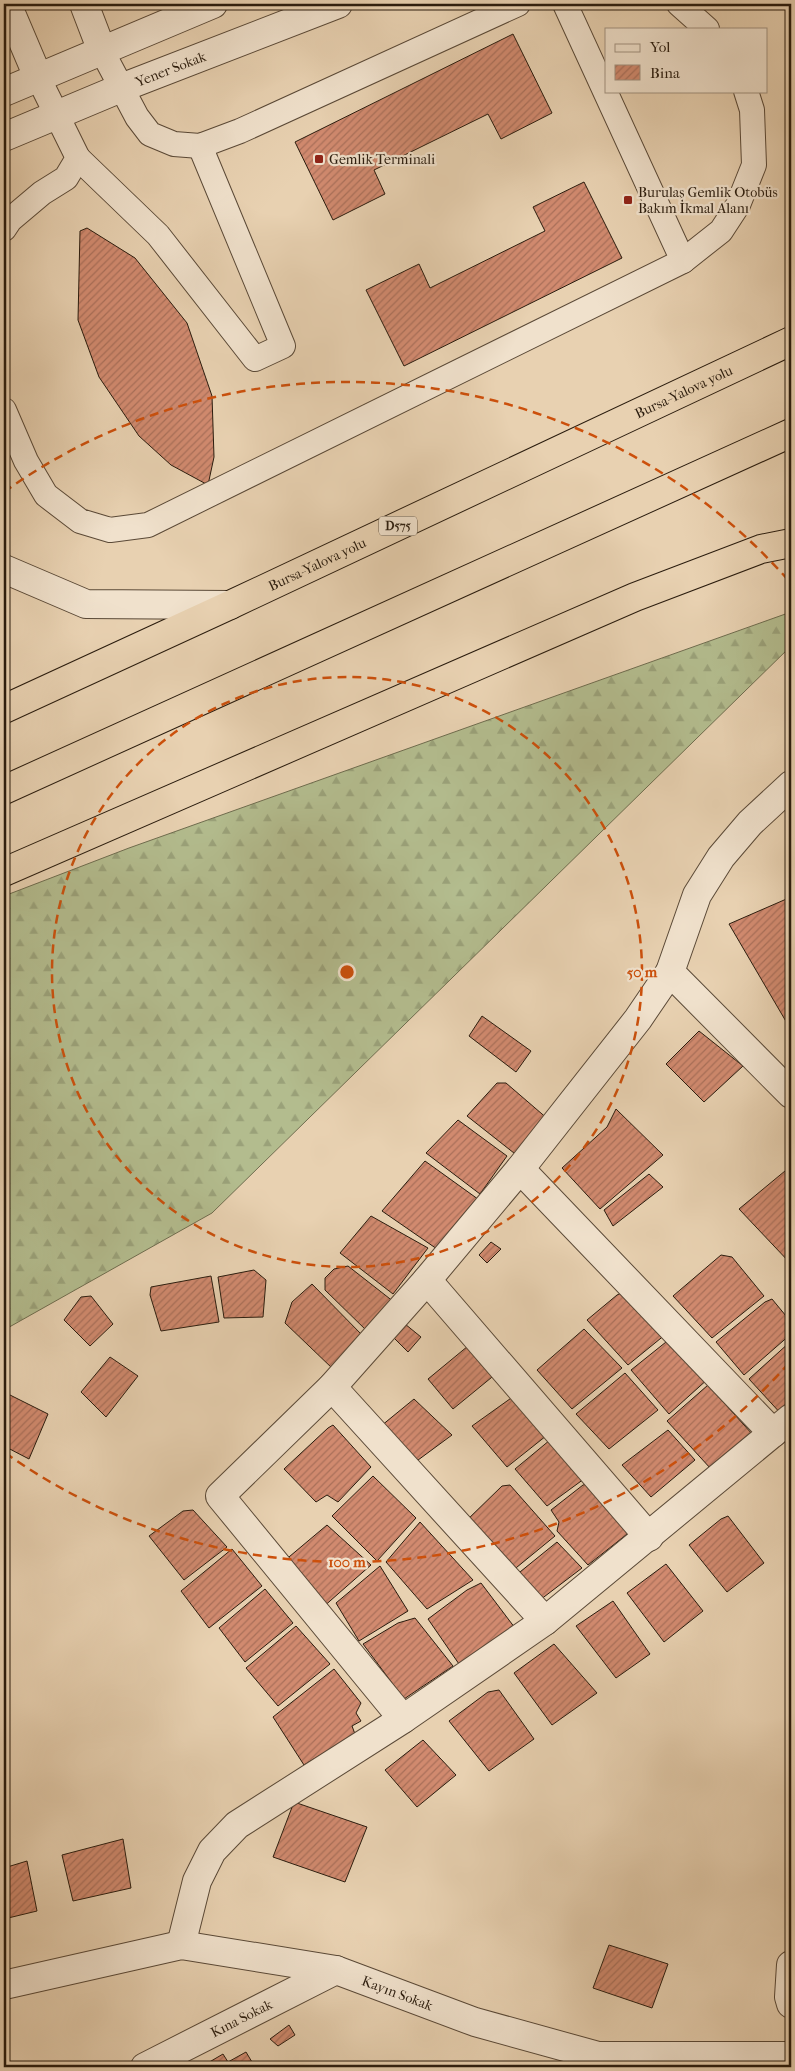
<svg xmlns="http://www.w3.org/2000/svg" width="795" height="2071" font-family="'IM FELL French Canon',serif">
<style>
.forest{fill:url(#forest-firs);stroke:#6e6c4e}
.pier{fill:#e8d1b1}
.building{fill:url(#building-hatch);stroke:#2a1c0e}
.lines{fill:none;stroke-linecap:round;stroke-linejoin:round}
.service-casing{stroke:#5a4937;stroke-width:26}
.minor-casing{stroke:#5a4937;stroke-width:30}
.tertiary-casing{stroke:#5a4937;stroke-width:30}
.trunk-casing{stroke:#2a1c0e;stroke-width:30}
.service{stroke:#f0e1cc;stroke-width:24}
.minor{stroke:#f0e1cc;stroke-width:28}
.tertiary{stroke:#f0e1cc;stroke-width:28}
.trunk{stroke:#e8d1b1;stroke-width:28}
.ring{fill:none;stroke:#cc500c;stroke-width:2.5;stroke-dasharray:9 6}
.poi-dot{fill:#8f2418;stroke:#f0e1cc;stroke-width:2}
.labels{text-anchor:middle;stroke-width:4.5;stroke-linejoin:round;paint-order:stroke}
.shield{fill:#f0e1cc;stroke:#655747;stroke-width:1}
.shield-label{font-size:12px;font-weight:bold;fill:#2a1c0e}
.street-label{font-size:14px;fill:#2a1c0e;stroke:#f0e1cc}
.poi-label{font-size:14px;fill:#2a1c0e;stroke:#f0e1cc;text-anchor:start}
.centre{fill:#cc500c;stroke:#f0e1cc;stroke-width:2.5}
.ring-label{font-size:15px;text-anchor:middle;font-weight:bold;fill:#cc500c;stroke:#f0e1cc;stroke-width:4.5;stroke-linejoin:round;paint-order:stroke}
</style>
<defs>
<pattern id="forest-firs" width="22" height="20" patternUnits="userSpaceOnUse" patternTransform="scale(1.25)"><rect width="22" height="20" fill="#b3bc8e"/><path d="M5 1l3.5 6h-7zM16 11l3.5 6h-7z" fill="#9aa179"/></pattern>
<pattern id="building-hatch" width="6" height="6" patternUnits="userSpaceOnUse" patternTransform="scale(1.25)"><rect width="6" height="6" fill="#d18a6f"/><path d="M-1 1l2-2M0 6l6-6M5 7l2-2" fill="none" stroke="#aa705a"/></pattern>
</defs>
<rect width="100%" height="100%" fill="#e8d1b1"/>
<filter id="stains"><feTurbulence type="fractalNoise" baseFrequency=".004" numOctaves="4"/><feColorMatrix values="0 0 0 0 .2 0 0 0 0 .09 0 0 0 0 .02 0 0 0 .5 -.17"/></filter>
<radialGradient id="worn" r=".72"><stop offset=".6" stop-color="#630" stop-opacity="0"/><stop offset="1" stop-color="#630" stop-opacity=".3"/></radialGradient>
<polygon class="forest" points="791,612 791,646 212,1213 4,1330 4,896 129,848"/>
<polygon class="pier" points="4,4 135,4 139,12 11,64 4,47"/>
<g class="building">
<polygon points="513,34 552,113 501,139 488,114 374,170 385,194 333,220 295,142"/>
<polygon points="584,182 622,258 404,366 366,290 419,264 430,288 545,231 533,207"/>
<polygon points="87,228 135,258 187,323 212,396 214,457 208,485 171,465 139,436 99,377 78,320 80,231"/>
<polygon points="791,897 791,1030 729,924"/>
<polygon points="482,1016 531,1051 516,1072 469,1036"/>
<polygon points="699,1031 743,1066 704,1102 666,1064"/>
<polygon points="497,1083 506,1083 549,1120 519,1157 467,1116"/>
<polygon points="616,1109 663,1155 600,1209 562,1168 607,1127"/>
<polygon points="458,1120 507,1156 480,1194 426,1153"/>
<polygon points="425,1161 482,1202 437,1249 382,1211"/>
<polygon points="791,1166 791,1264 739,1209"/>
<polygon points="649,1174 663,1187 613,1226 604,1210"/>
<polygon points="371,1216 428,1248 393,1294 340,1253"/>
<polygon points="491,1242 501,1249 487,1263 479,1255"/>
<polygon points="721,1255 732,1257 764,1296 712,1338 673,1296"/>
<polygon points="348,1266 394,1302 368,1332 325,1290 325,1278 334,1269"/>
<polygon points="254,1270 266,1280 263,1317 224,1318 218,1277"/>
<polygon points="211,1276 219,1322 161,1331 150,1295 151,1287"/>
<polygon points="312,1284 362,1335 333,1369 285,1323 292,1302"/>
<polygon points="630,1289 666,1334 628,1365 587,1320 617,1295"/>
<polygon points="91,1296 113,1324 90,1346 64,1320 81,1297"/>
<polygon points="772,1299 791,1322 791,1334 744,1375 716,1342 765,1302"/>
<polygon points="405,1324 421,1337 408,1352 394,1338"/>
<polygon points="584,1329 622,1368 572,1409 537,1370"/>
<polygon points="672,1340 709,1378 669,1414 631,1370 666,1342"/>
<polygon points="790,1342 791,1409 783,1416 749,1379"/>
<polygon points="468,1346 497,1373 453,1409 428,1379"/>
<polygon points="110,1357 138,1376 106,1417 81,1392"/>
<polygon points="625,1373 658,1410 609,1449 576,1414"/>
<polygon points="708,1385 753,1435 711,1469 667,1421"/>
<polygon points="521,1391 551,1432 507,1467 472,1426"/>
<polygon points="10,1395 48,1414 29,1459 4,1446 4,1398"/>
<polygon points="414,1399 452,1435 414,1463 381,1426"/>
<polygon points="333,1425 371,1467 338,1502 327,1495 316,1502 284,1469 328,1428"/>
<polygon points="668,1430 695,1460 651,1497 622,1465"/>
<polygon points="550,1440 588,1476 547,1506 515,1469"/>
<polygon points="373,1476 416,1518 377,1561 332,1516"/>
<polygon points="594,1482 631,1531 588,1565 557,1531 559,1522 551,1510 583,1485"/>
<polygon points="510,1485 555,1536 511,1572 465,1522 502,1486"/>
<polygon points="193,1510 227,1547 184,1580 149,1536 183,1511"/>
<polygon points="728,1516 764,1563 727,1592 689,1545 721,1519"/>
<polygon points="420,1522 473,1580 427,1609 386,1562"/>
<polygon points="327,1525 371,1565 322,1608 283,1562"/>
<polygon points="557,1542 582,1568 536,1603 515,1576"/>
<polygon points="232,1549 262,1586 209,1628 181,1591"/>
<polygon points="666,1564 703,1611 664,1642 627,1593"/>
<polygon points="380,1566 408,1611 359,1641 336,1603"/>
<polygon points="481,1583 515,1628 459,1664 428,1619 467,1590"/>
<polygon points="265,1589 293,1623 245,1662 219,1628"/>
<polygon points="613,1601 650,1654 616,1678 576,1626"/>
<polygon points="415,1618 453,1666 404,1699 363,1644 398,1623"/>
<polygon points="296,1626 330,1664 278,1706 246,1668"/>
<polygon points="554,1644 597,1693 552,1725 514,1673"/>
<polygon points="334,1669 361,1703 356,1713 361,1721 352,1726 355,1734 304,1765 273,1717"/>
<polygon points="499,1690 534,1739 489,1771 449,1721 488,1692"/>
<polygon points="423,1740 456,1775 417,1807 385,1770"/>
<polygon points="294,1802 367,1827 345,1882 273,1857"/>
<polygon points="123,1839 131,1888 73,1901 62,1855"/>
<polygon points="27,1861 37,1911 4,1919 4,1868"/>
<polygon points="609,1945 668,1964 652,2008 593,1988"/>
<polygon points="289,2025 295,2035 278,2046 270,2039"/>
<polygon points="246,2052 255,2067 208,2067 206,2064 223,2054 228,2062"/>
</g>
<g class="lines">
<defs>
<g id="service">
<polyline points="565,4 683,261"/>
<polyline points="679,4 707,29"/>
<polyline points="102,51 137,117 150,134 174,144 200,146 240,131 518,4"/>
<polyline points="78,158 158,235 255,359 283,346 200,146"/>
<polyline points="4,229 10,220 42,193 66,178 78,158 38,77"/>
<polyline points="4,410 26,461 46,495 80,521 110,530 148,525 683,261 721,231 738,205 754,165 752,110 746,91"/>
</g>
<g id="minor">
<polyline points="7,4 38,77"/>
<polyline points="84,4 102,51"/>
<polyline points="670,972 791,1094"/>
<polyline points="520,1169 773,1433"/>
<polyline points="427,1280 649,1537"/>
<polyline points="332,1387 545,1621"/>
<polyline points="403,1719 220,1496 332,1387 427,1280 520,1169 638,1019 670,972 697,895 721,857 750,823 791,785"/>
<polyline points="181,1945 197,1881 212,1851 237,1825 403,1719 545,1621 791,1418"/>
<path id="s1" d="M4,1985l177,-40 155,25 139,52 123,34h193"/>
<path id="s2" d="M145,2067l191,-97"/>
</g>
<g id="tertiary">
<polyline points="4,92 213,4"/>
<path id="s3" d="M4,137l117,-49 217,-84"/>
<polyline points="4,569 86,604 230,605"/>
<polyline points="791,1965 789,1997 791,2004"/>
</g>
<g id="trunk">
<path id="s4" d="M4,709l226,-104 561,-264"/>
<polyline points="4,790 791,433"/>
<polyline points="4,872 635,597 761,549 791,543"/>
</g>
</defs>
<use href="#service" class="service-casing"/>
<use href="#minor" class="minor-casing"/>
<use href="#tertiary" class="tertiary-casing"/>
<use href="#trunk" class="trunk-casing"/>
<use href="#service" class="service"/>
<use href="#minor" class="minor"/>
<use href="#tertiary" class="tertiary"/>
<use href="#trunk" class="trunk"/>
</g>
<g class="ring">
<circle cx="347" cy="972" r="295"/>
<path d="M789 1363A590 590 0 0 1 4 1452M4 492A590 590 0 0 1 789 581"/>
</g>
<g class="poi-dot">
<rect x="314" y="154" width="10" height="10" rx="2.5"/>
<rect x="623" y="195" width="10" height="10" rx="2.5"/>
</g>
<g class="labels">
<rect class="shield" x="379" y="516.5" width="38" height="19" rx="4"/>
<g class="shield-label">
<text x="398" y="530">D575</text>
</g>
<g class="street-label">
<text dy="5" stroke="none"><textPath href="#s3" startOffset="180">Yener Sokak</textPath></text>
<text dy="5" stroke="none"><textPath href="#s4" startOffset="750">Bursa-Yalova yolu</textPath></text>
<text dy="5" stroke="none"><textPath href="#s4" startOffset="345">Bursa-Yalova yolu</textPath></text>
<text dy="5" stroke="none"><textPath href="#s1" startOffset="404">Kayın Sokak</textPath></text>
<text dy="5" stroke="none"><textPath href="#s2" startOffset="108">Kına Sokak</textPath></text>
</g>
<g class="poi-label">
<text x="329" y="164">Gemlik Terminali</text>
<text x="638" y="197">Burulaş Gemlik Otobüs<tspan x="638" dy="16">Bakım İkmal Alanı</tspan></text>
</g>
</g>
<circle cx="347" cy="972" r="8" class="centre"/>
<g class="ring-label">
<text x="642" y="977">50 m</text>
<text x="347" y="1567">100 m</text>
</g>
<rect width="795" height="2071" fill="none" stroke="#e8d1b1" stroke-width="20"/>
<rect x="5" y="5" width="785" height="2061" fill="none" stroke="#2a1c0e" stroke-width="2.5"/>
<rect x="10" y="10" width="775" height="2051" fill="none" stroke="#2a1c0e"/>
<rect x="605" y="28" width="162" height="65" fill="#f0e1cc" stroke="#a19280"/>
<rect x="615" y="44" width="25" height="8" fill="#f0e1cc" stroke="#a19280"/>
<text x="650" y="52" font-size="15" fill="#2a1c0e">Yol</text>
<rect x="615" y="65" width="25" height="15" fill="url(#building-hatch)" stroke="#a19280"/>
<text x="650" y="78" font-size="15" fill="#2a1c0e">Bina</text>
<rect width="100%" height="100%" filter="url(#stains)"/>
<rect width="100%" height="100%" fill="url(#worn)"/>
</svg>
